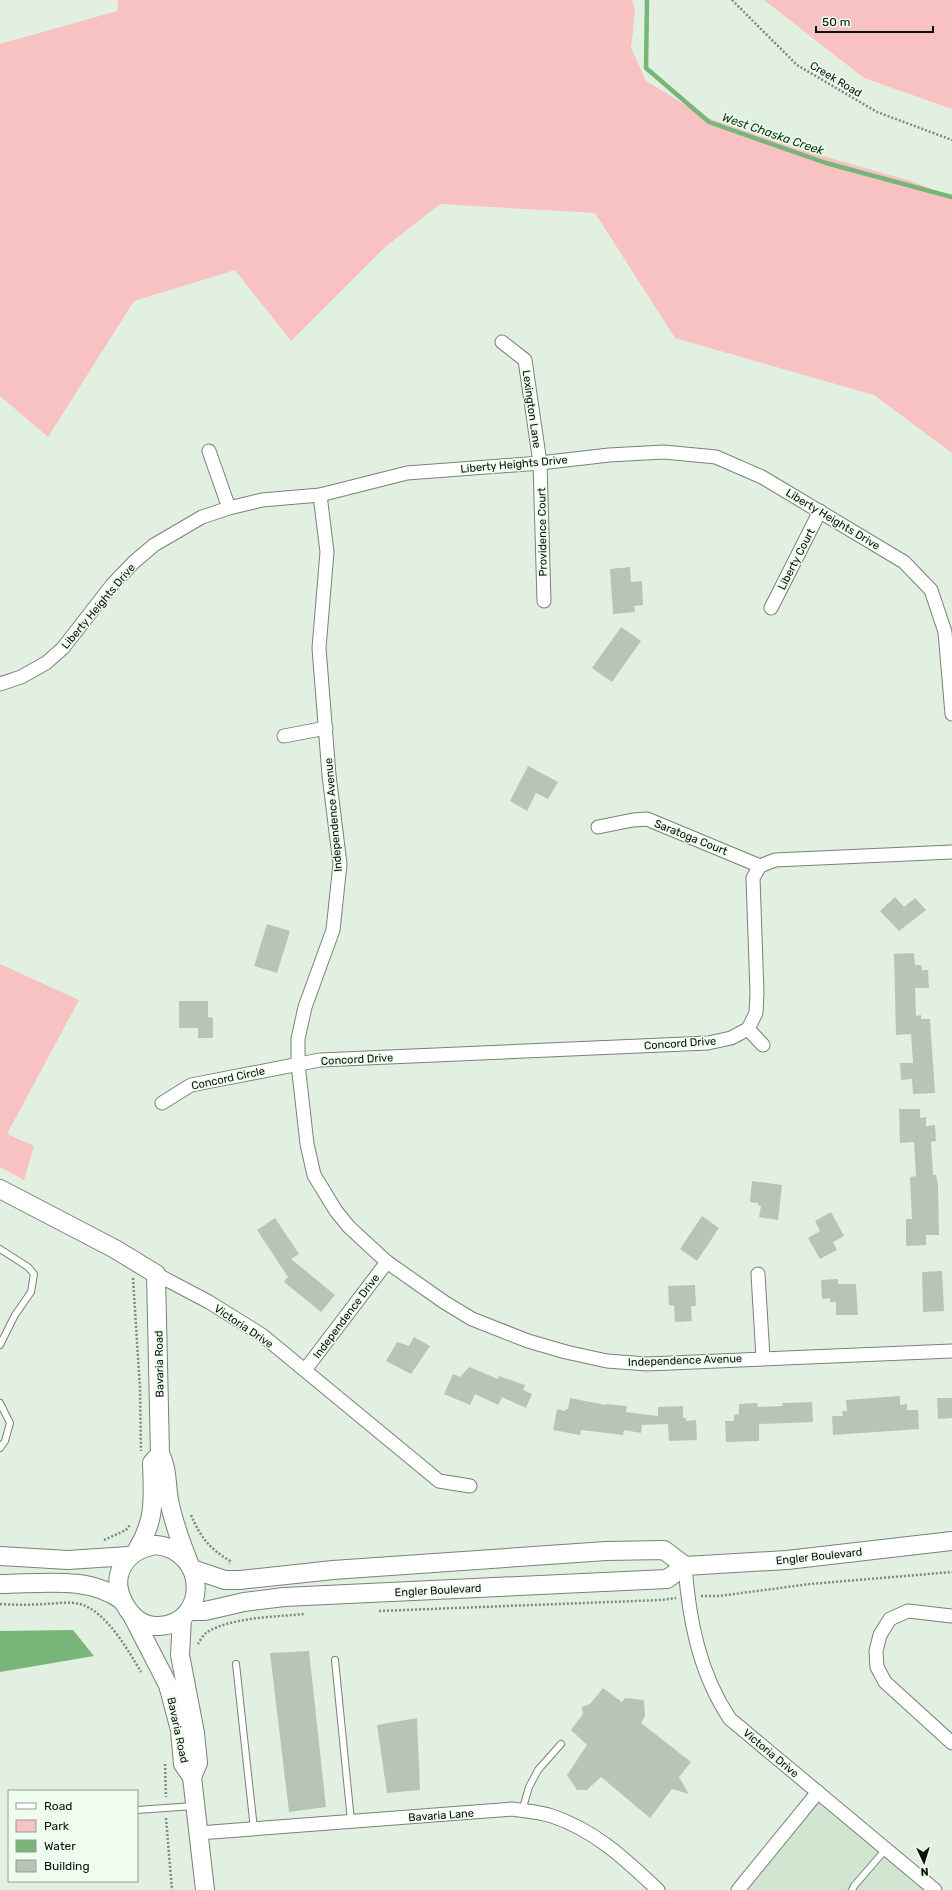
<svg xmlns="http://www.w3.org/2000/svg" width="952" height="1890" font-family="Rubik,sans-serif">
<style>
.built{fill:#d1e5d1}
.green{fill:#f8c2c2}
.water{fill:#77b678}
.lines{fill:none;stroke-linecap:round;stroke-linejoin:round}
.stream{stroke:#77b678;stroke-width:4.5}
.building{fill:#b7c5b7}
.lane-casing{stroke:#778376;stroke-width:8}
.street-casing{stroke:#778376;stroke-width:15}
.secondary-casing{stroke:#778376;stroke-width:20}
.path{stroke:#7f897f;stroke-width:2.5;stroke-dasharray:2 2;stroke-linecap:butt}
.lane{stroke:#fff;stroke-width:6}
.street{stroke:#fff;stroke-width:13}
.secondary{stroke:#fff;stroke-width:18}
.labels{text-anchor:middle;stroke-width:3;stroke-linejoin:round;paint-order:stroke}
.street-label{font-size:11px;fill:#0a0f0a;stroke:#effdef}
.water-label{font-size:12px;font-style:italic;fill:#0a380f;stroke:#effdef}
</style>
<rect width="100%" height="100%" fill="#e2f0e1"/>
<polygon class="built" points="818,1792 935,1890 742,1890"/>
<g class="green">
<polygon points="118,0 632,0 635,11 631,48 646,81 705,117 798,149 911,181 952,197 952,453 874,395 675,338 595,213 440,204 384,248 291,341 235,270 134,301 48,437 0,396 0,44 117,11"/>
<polygon points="764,0 952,0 952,109 864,78"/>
<polygon points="0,964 79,1000 7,1134 34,1146 24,1180 0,1167"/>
</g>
<polygon class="water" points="73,1630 94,1656 0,1672 0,1631"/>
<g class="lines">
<polyline class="stream" points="647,0 646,68 709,122 826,163 952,197"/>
</g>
<g class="building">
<polygon points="630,567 631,582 642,581 643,605 634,606 635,612 613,614 610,569"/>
<polygon points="621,627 641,641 612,682 592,668"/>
<polygon points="528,766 558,782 548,799 536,793 527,811 510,801"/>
<polygon points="895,897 904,907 915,898 926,910 899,931 880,911"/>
<polygon points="267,924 290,931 277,973 254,966"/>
<polygon points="914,953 915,965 921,965 922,970 928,970 929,988 915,988 916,1016 921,1015 921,1019 930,1019 935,1093 913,1094 912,1079 901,1080 900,1063 913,1063 911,1034 896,1035 894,954"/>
<polygon points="179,1001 208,1001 208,1017 213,1018 213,1038 198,1038 198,1028 179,1028"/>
<polygon points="899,1109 920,1109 920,1118 926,1117 926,1126 935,1125 936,1141 931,1142 933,1175 936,1175 938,1185 939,1235 926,1235 926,1245 906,1246 906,1219 912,1219 910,1177 916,1176 914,1142 900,1143"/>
<polygon points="752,1181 782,1185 778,1220 759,1217 761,1206 758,1205 758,1203 750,1202"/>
<polygon points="831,1212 844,1236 833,1242 837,1250 820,1259 808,1238 820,1231 815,1221"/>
<polygon points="702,1216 719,1228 697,1261 680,1249"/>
<polygon points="275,1218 299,1254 291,1259 335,1295 321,1312 284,1282 288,1277 257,1230"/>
<polygon points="942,1271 944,1311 923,1312 922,1272"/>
<polygon points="838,1279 838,1284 856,1284 858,1315 836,1315 836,1302 830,1302 830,1298 822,1299 821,1280"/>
<polygon points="695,1285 696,1306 691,1306 692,1321 675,1322 674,1306 669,1305 668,1286"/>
<polygon points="414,1337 430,1346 411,1374 386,1361 397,1342 409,1346"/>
<polygon points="469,1367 498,1379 499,1376 525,1385 523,1390 532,1394 526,1408 502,1397 498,1405 475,1394 470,1405 444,1394 453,1374 460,1377"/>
<polygon points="900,1396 900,1405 907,1404 907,1410 918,1410 919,1429 833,1435 832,1416 843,1416 842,1411 847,1411 846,1400"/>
<polygon points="570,1398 606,1405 606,1404 627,1406 626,1412 658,1416 658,1407 683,1406 683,1418 686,1418 686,1421 696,1420 697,1440 669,1441 668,1424 642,1425 641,1433 624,1430 623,1435 581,1430 580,1435 553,1430 557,1409 565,1411 566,1409 568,1409"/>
<polygon points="937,1398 952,1398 952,1418 938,1419"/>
<polygon points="812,1402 813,1422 759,1424 759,1441 726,1442 725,1421 734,1421 734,1415 739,1414 739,1404 757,1403 758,1407 783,1406 782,1403 790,1403"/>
<polygon points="309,1651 326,1807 289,1812 270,1653"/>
<polygon points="603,1688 622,1702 625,1698 644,1700 645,1716 641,1723 691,1762 679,1777 689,1794 672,1789 650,1818 601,1777 587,1790 577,1790 567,1775 587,1745 571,1730 583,1714 582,1707 590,1704"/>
<polygon points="417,1718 420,1790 387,1793 377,1725"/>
</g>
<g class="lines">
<defs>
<g id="lane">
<polyline points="0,1249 28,1267 34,1274 31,1292 15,1315 0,1345"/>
<polyline points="0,1403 10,1423 5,1441 0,1448"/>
<polyline points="335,1660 351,1821"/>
<polyline points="236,1664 254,1829"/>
<polyline points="137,1810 194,1806"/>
<polyline points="522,1811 529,1787 538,1770 561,1744"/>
<polyline points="852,1890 854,1886 886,1849"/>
</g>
<g id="street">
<polyline points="502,342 525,360 540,463 544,601"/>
<polyline points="209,451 229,508"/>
<polyline points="320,495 327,552 319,648 329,775 340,864 333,930 305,1007 298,1039 298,1064 307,1144 314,1175 336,1211 349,1227 387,1262 444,1302 472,1319 528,1341 566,1352 607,1361 647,1364 952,1351"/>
<polyline points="771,608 820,511"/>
<polyline points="0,684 21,677 46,663 63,648 112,585 134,562 154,545 202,517 229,508 262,500 320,495 407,473 540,463 609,455 664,452 716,457 762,477 904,562 931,590 945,632 952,714"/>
<polyline points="284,736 326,728"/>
<polyline points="598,827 633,820 647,819 760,866"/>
<polyline points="748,1029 763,1045"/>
<polyline points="162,1103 191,1085 320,1060 708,1043 731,1038 748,1029 756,1013 757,993 753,878 760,866 775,860 952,852"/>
<polyline points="156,1274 209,1302 262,1335 439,1481 470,1486"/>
<polyline points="758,1274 763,1358"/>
<polyline points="305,1370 387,1262"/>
<path d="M685,1566c4,53 14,107 45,153l205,171"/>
<polyline points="952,1616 908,1611 890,1619 880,1635 876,1651 877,1667 885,1682 952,1743"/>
<path d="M199,1833l313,-24c13,2 28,3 40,7 44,15 73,43 106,74"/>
<polyline points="738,1890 818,1792"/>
</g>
<g id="secondary">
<path d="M0,1189l115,60 41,25 4,180c8,15 6,30 9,46 4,21 12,43 20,63"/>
<path d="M156,1545c53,6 52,79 3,81 -16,1 -27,-9 -34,-21 -17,-29 0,-55 31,-60z"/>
<path d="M137,1550c19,-31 16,-52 15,-87l8,-9"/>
<polyline points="0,1556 68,1560 129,1556"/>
<polyline points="192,1569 225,1580 240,1580 333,1570 606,1551 664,1550 685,1566"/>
<path d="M0,1584c40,0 89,-9 123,17"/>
<polyline points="189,1611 205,1611 244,1602 284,1597 667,1579 685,1566 787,1560 952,1541"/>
<polyline points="133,1617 168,1685 180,1730 183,1764 192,1777"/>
<polyline points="182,1618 180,1655 195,1733 198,1763 192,1777 205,1890"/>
</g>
</defs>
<use href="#lane" class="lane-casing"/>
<use href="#street" class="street-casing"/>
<use href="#secondary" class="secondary-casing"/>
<g class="path">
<polyline points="732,0 797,65 877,112 952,140"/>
<polyline points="133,1278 140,1389 141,1451"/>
<path d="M191,1515c10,23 18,33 39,46l-1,3"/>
<polyline points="104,1540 126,1530 130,1525"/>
<polyline points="701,1596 719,1596 810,1584 952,1572"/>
<path d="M0,1604c15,1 29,1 43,0 12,0 26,-3 37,0 26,7 48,46 61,68"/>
<polyline points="379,1611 661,1600 676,1598"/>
<path d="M198,1644c2,-3 5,-9 9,-12 26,-15 68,-15 97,-18"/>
<polyline points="165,1764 166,1797"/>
<polyline points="166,1818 172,1890"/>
</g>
<use href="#lane" class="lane"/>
<use href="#street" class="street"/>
<use href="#secondary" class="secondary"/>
</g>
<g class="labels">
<g class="street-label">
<text transform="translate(836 79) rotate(31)" y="4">Creek Road</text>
<text transform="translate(532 409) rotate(82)" y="4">Lexington Lane</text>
<text transform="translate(514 464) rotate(-5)" y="4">Liberty Heights Drive</text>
<text transform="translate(833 519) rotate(31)" y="4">Liberty Heights Drive</text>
<text transform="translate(542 532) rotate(-91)" y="4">Providence Court</text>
<text transform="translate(796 559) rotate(-63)" y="4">Liberty Court</text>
<text transform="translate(98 606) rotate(-50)" y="4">Liberty Heights Drive</text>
<text transform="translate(333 815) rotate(-95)" y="4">Independence Avenue</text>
<text transform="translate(691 837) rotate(22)" y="4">Saratoga Court</text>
<text transform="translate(680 1043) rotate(-4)" y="4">Concord Drive</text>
<text transform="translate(357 1059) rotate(-3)" y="4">Concord Drive</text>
<text transform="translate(228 1078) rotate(-12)" y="4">Concord Circle</text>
<text transform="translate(346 1316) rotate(-53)" y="4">Independence Drive</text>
<text transform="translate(244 1326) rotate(34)" y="4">Victoria Drive</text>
<text transform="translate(685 1360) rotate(-2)" y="4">Independence Avenue</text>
<text transform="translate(159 1364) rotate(-91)" y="4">Bavaria Road</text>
<text transform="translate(819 1556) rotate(-6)" y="4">Engler Boulevard</text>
<text transform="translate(438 1590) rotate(-3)" y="4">Engler Boulevard</text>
<text transform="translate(178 1730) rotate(78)" y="4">Bavaria Road</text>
<text transform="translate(771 1753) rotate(40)" y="4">Victoria Drive</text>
<text transform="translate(441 1815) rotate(-4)" y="4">Bavaria Lane</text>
</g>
<g class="water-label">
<text transform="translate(773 134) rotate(19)" y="4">West Chaska Creek</text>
</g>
</g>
<rect x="8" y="1790" width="130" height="92" fill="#effdef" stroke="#939e93"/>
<rect x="16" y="1803" width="20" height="6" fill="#ffffff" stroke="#939e93"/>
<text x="44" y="1810" font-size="12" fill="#0a0f0a">Road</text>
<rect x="16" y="1820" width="20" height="12" fill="#f8c2c2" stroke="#939e93"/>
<text x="44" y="1830" font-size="12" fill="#0a0f0a">Park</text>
<rect x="16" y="1840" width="20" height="12" fill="#77b678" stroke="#939e93"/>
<text x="44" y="1850" font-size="12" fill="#0a0f0a">Water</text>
<rect x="16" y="1860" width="20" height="12" fill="#b7c5b7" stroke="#939e93"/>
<text x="44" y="1870" font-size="12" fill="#0a0f0a">Building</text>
<g transform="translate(924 1862) rotate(176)" stroke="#effdef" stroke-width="3" paint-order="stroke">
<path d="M0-3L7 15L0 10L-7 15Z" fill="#0a0f0a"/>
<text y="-6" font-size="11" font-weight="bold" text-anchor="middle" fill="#0a0f0a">N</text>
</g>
<path d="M816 26v6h117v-6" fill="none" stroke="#0a0f0a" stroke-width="2"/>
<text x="822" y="26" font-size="12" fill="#0a0f0a" stroke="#effdef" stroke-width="3" paint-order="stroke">50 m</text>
</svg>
